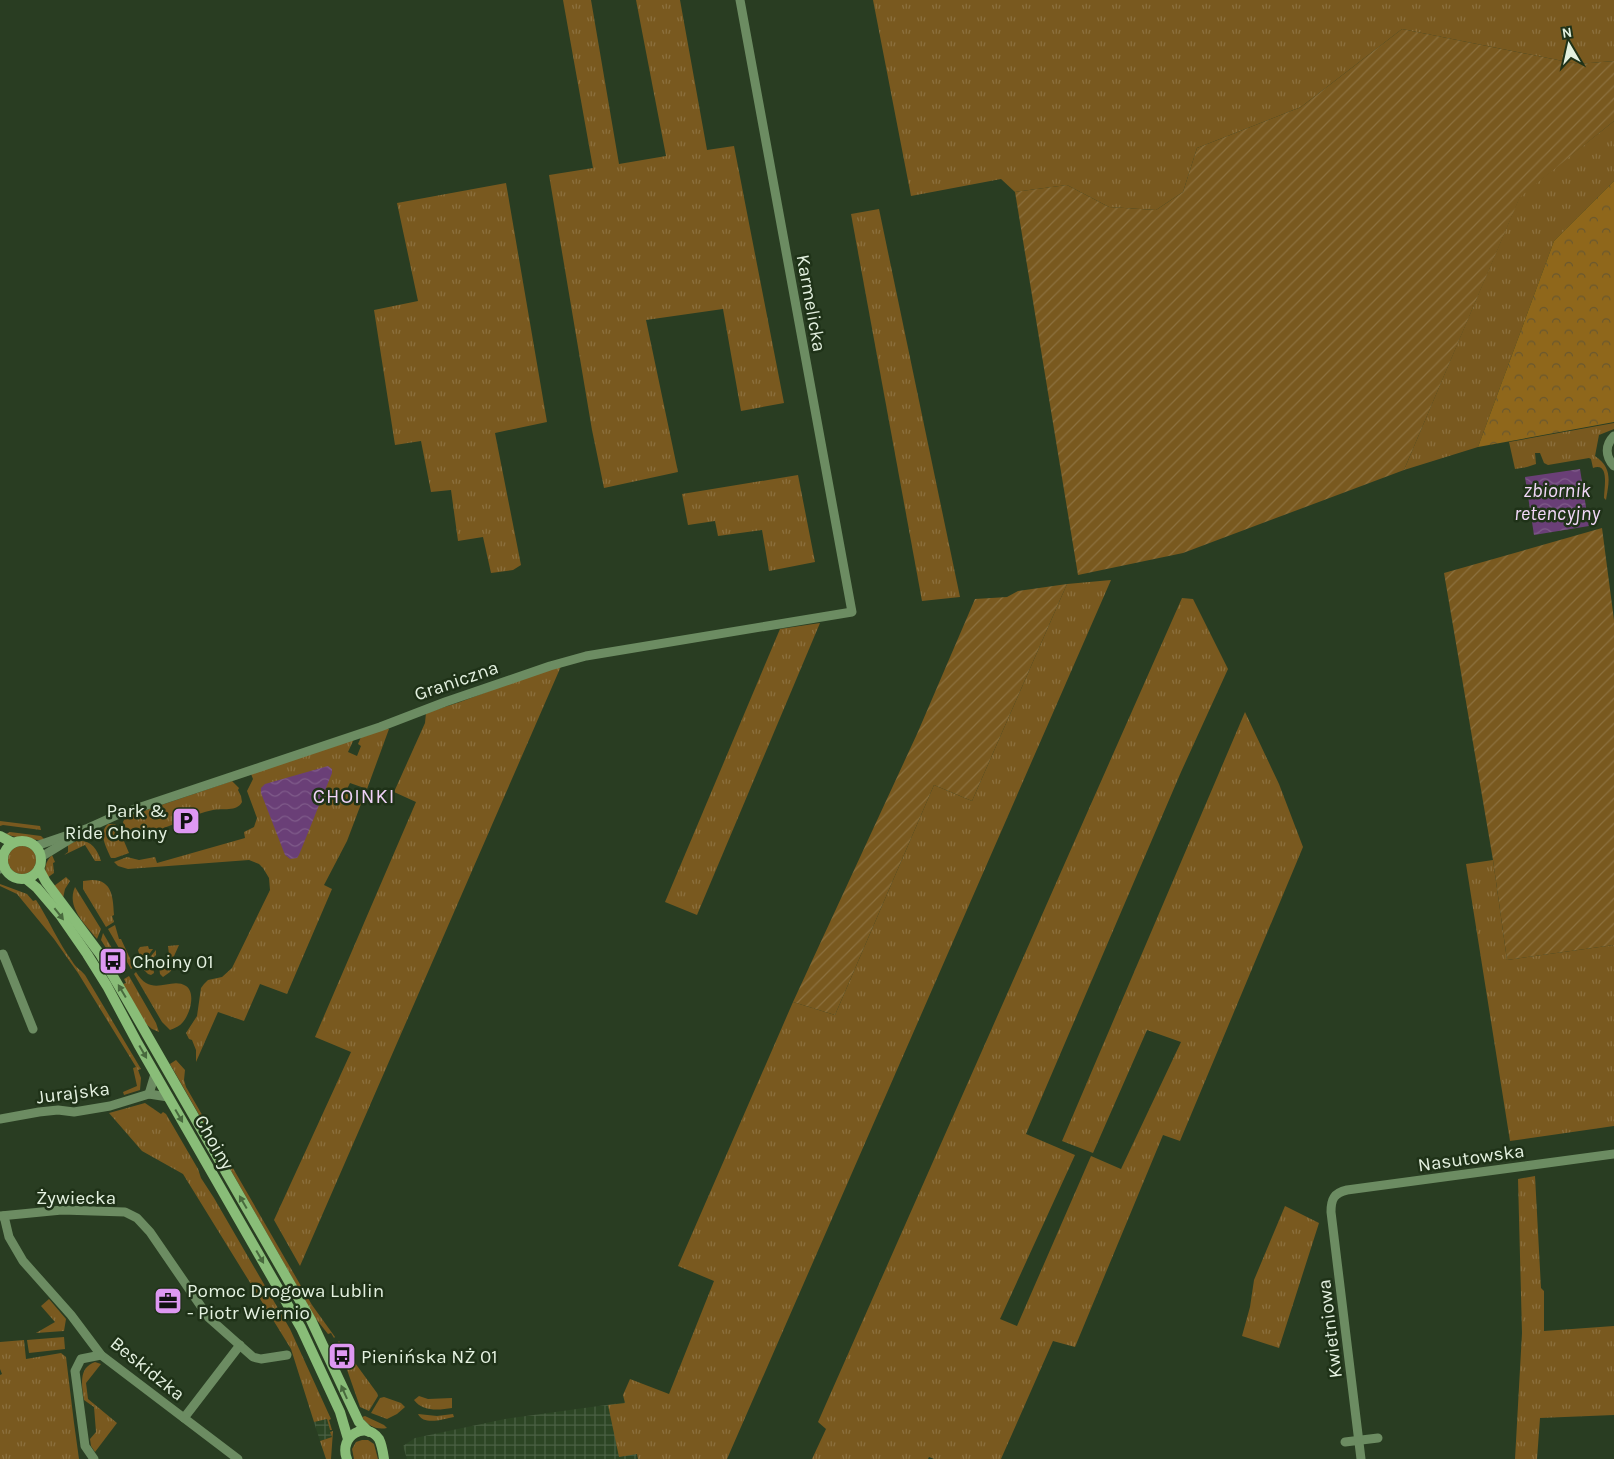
<svg xmlns="http://www.w3.org/2000/svg" width="1614" height="1459" font-family="Karla,sans-serif">
<style>
.industrial{fill:url(#industrial-grid)}
.grass{fill:url(#grass-tufts)}
.forest{fill:url(#forest-crowns)}
.garden{fill:url(#garden-furrows)}
.water{fill:url(#water-waves)}
.lines{fill:none;stroke-linecap:round;stroke-linejoin:round}
.street{stroke:#6c8c62;stroke-width:9}
.secondary{stroke:#89bd78;stroke-width:10}
.oneway{fill:#496a3e}
.labels{text-anchor:middle;stroke-width:5;stroke-linejoin:round;paint-order:stroke}
.street-label{font-size:19px;fill:#e4f1e0;stroke:#1f3218}
.poi-label{font-size:19px;fill:#e4f1e0;stroke:#1f3218;text-anchor:start}
.water-label{font-size:20px;font-style:italic;fill:#f2d8f9;stroke:#1f3218}
.neighbourhood-label{font-size:20px;letter-spacing:1px;fill:#efd2f8;stroke:#1f3218}
</style>
<defs>
<pattern id="industrial-grid" width="8" height="8" patternUnits="userSpaceOnUse" patternTransform="scale(1.25)"><rect width="8" height="8" fill="#2c4524"/><path d="M0 4h8M4 0v8" fill="none" stroke="#4a6044"/></pattern>
<pattern id="grass-tufts" width="24" height="20" patternUnits="userSpaceOnUse" patternTransform="scale(1.25)"><rect width="24" height="20" fill="#79591f"/><path d="M3 7l-1-3M5 7V3M7 7l1-3M15 17l-1-3M17 17v-4M19 17l1-3" fill="none" stroke="#8c713f"/></pattern>
<pattern id="forest-crowns" width="20" height="18" patternUnits="userSpaceOnUse" patternTransform="scale(1.25)"><rect width="20" height="18" fill="#8f671b"/><path d="M2 6a3 3 0 1 1 6 0M12 15a3 3 0 1 1 6 0" fill="none" stroke="#6a582f"/></pattern>
<pattern id="garden-furrows" width="10" height="10" patternUnits="userSpaceOnUse" patternTransform="scale(1.25)"><rect width="10" height="10" fill="#79591f"/><path d="M-1 1l2-2M0 10L10 0M9 11l2-2" fill="none" stroke="#8c713f"/></pattern>
<pattern id="water-waves" width="16" height="10" patternUnits="userSpaceOnUse" patternTransform="scale(1.25)"><rect width="16" height="10" fill="#6a3f77"/><path d="M0 5q4-4 8 0t8 0" fill="none" stroke="#7f5b8a"/></pattern>
</defs>
<rect width="100%" height="100%" fill="#293d22"/>
<g class="industrial">
<polygon points="628,1402 637,1459 407,1459 403,1446 415,1438 505,1419"/>
<polygon points="327,1419 332,1437 320,1441 314,1422"/>
</g>
<g class="grass">
<polygon points="563,0 591,0 619,164 666,156 636,0 680,0 707,150 734,146 784,403 741,411 723,309 646,320 678,472 604,488 592,430 549,175 593,168"/>
<polygon points="873,0 1614,0 1614,61 1578,64 1402,29 1301,107 1197,148 1183,192 1156,210 1109,207 1067,185 1015,192 1001,179 911,196"/>
<polygon points="1614,121 1614,181 1554,241 1478,447 1404,470 1520,196"/>
<polygon points="506,183 547,422 495,433 521,565 513,570 491,573 483,537 458,541 451,490 431,492 421,441 395,445 374,310 418,301 397,203"/>
<polygon points="879,209 960,597 922,601 851,214"/>
<path d="M1614,423v6l-15,6 -4,21c18,12 14,26 11,44l-2,-2c0,-10 6,-36 -11,-30l-2,-9 -2,-1 -41,7 -4,-2 -4,-10h-5l1,11 -9,3 -12,2 -6,-27z"/>
<polygon points="798,475 815,562 769,571 762,530 718,536 715,521 688,525 682,494"/>
<polygon points="1111,580 727,1459 638,1459 637,1454 619,1457 608,1405 625,1403 623,1395 630,1379 669,1394 714,1281 678,1266 793,1002 835,1015 934,785 972,801 1067,584"/>
<polygon points="1182,598 1193,599 1228,669 1181,772 1026,1134 1075,1155 1000,1319 1017,1326 1091,1156 1121,1169 1181,1042 1147,1030 1093,1153 1062,1141 1245,712 1279,784 1303,847 1180,1141 1163,1135 1075,1347 1053,1341 1001,1459 934,1459 929,1457 928,1459 812,1459 826,1429 818,1422"/>
<polygon points="820,623 697,915 665,902 780,629"/>
<polygon points="562,664 300,1266 274,1220 351,1052 315,1037 416,802 394,792 425,723 426,713 460,702"/>
<polygon points="385,728 389,729 367,789 350,783 347,789 364,796 347,841 324,885 332,889 287,994 260,984 244,1021 218,1012 196,1062 196,1050 192,1040 189,1039 186,1033 197,1016 201,988 204,984 208,980 222,977 232,968 270,890 269,878 263,868 259,864 249,860 128,869 118,866 114,862 127,857 139,860 155,857 157,863 245,838 244,832 254,827 257,818 247,791 253,779 251,774 354,739 348,752 357,756 361,746 358,744 361,737"/>
<path d="M232,781l7,7 -1,2 3,6 1,6c-5,10 -20,6 -29,8 -20,4 -36,14 -55,20l1,2c-18,6 -29,13 -36,-10l2,-4 4,-2z"/>
<polygon points="0,821 40,826 41,830 3,825 0,826"/>
<path d="M108,824h7l3,3 11,26 -14,5h-4c-5,-11 -13,-25 -3,-34z"/>
<path d="M10,832l31,4 4,4c-6,1 -34,-3 -39,-6z"/>
<path d="M76,841c14,-2 21,7 25,20h-6l-10,-16 -21,10 4,-3v-7z"/>
<circle cx="22" cy="860" r="14"/>
<path d="M52,855l3,7 -2,1 1,10 -7,5c-3,-10 -2,-16 5,-23z"/>
<polygon points="1493,860 1507,960 1614,945 1614,1126 1510,1141 1466,864"/>
<polygon points="66,877 70,881 65,889 63,898 54,886"/>
<path d="M92,880c21,0 21,19 22,35l-2,1 2,6 -8,5 -23,-38v-8z"/>
<path d="M0,884l27,10 6,7 3,-1c13,20 22,42 36,61 3,6 9,9 13,14l56,94 -3,1 3,8 -1,12 -16,5 -1,-3 14,-6 -4,-18 3,-1 -58,-94 -24,-34 -37,-45 -17,-8z"/>
<path d="M75,887l26,42 -4,10c-12,-15 -31,-32 -22,-52z"/>
<polygon points="115,925 119,939 121,939 134,967 131,969 108,929"/>
<polygon points="103,933 126,972 124,973 110,950 108,951 101,940"/>
<polygon points="179,945 170,965 173,967 170,972 163,977 160,974 159,966 170,964 168,946"/>
<polygon points="148,946 149,949 153,949 142,964 138,950 140,947"/>
<polygon points="156,950 156,955 152,959 154,973 151,975 148,974 144,970 146,968 146,962"/>
<path d="M136,972c16,27 34,4 50,14 10,7 4,28 -3,36 -3,4 -8,6 -13,8l-8,-8 -28,-48z"/>
<polygon points="129,976 156,1023 159,1032 152,1029 146,1024 123,984 126,983 124,979"/>
<polygon points="176,1060 185,1070 184,1080 186,1087 312,1305 335,1337 334,1338 331,1333 328,1334 316,1319 170,1064"/>
<polygon points="145,1103 161,1114 163,1112 166,1114 198,1169 201,1178 214,1198 290,1329 331,1419 329,1420 332,1430 330,1430 327,1419 314,1422 291,1349 183,1174 142,1151 109,1113"/>
<polygon points="1535,1176 1541,1288 1544,1291 1544,1331 1614,1326 1614,1415 1540,1418 1537,1459 1515,1459 1522,1333 1518,1179"/>
<polygon points="1285,1206 1319,1223 1279,1348 1242,1336 1250,1307 1254,1280"/>
<polygon points="49,1299 66,1319 64,1331 36,1333 55,1322 41,1306"/>
<polygon points="64,1337 65,1349 29,1353 27,1340"/>
<polygon points="24,1340 26,1359 61,1353 66,1357 74,1423 79,1459 0,1459 0,1375 2,1374 0,1369 0,1342"/>
<polygon points="339,1341 377,1393 378,1396 369,1411 360,1407 344,1361 345,1357 342,1349 338,1349 336,1345"/>
<path d="M95,1362l6,2 -15,19 2,16 29,24 -22,29 -4,-6 -1,-7 6,-7 -2,-25 -10,-7c-2,-15 -6,-32 11,-38z"/>
<path d="M419,1396l9,3 24,-1v10c-13,2 -29,4 -38,-8z"/>
<polygon points="384,1397 401,1403 405,1407 397,1414 387,1419 371,1413 380,1398"/>
<path d="M418,1414l19,2 16,-2 1,3c-11,2 -30,9 -36,-3z"/>
<path d="M365,1416l19,9 3,3c-11,2 -19,-2 -25,-11z"/>
<polygon points="333,1431 331,1459 326,1459 320,1441 332,1437 330,1432"/>
<polygon points="362,1440 368,1440 374,1444 378,1459 354,1459 352,1449 356,1442"/>
</g>
<polygon class="forest" points="1614,181 1614,422 1478,447 1554,241"/>
<g class="garden">
<polygon points="1402,29 1578,64 1614,61 1614,121 1520,197 1404,470 1183,553 1078,575 1015,192 1067,185 1109,207 1156,210 1183,192 1197,148 1301,107"/>
<polygon points="1602,528 1614,620 1614,945 1507,960 1493,860 1444,573"/>
<polygon points="1067,584 972,801 934,785 835,1015 793,1002 917,734 975,599 1007,597 1018,591"/>
</g>
<g class="water">
<polygon points="1580,469 1589,526 1534,535 1525,477"/>
<polygon points="328,766 332,769 332,773 299,855 297,858 290,859 285,855 261,793 261,788 265,784"/>
</g>
<g class="lines">
<g class="street">
<path d="M1614,436c-9,9 -9,20 0,30"/>
<polyline points="36,846 86,829 117,815 380,727 445,702 550,666 586,656 852,612 740,0"/>
<polyline points="41,857 77,835"/>
<polyline points="0,869 5,867"/>
<polyline points="0,955 3,954 33,1029"/>
<polyline points="149,1094 155,1074"/>
<polyline points="0,1119 39,1112 58,1110 74,1112 110,1106 149,1094 168,1097"/>
<polyline points="0,1216 62,1210 125,1212 137,1218 150,1232 209,1318 253,1357 261,1359 287,1355"/>
<polyline points="4,1216 9,1237 23,1261 71,1315 101,1355 238,1459"/>
<polyline points="184,1418 240,1345"/>
<polyline points="1345,1442 1378,1438"/>
<polyline points="94,1459 85,1446 75,1371 81,1359 101,1355"/>
<path d="M1361,1459l-30,-247c0,-13 3,-19 16,-22l267,-36"/>
</g>
<g class="secondary">
<polyline points="0,836 13,843"/>
<circle cx="22" cy="860" r="19"/>
<polyline points="39,869 46,882 100,954 127,1000 311,1320 359,1422 369,1432"/>
<polyline points="26,879 37,888 60,915 87,954 107,986 138,1044 301,1328 340,1412 348,1439"/>
<path d="M347,1459c-9,-23 19,-39 32,-20 3,6 4,13 5,20"/>
</g>
</g>
<defs><path id="oneway-solid" d="M-6-.8H1V-3.2L6.5 0L1 3.2V.8H-6Z" transform="scale(1.25)"/></defs>
<g class="oneway">
<use href="#oneway-solid" transform="translate(59 914) rotate(52)"/>
<use href="#oneway-solid" transform="translate(122 991) rotate(-121)"/>
<use href="#oneway-solid" transform="translate(143 1052) rotate(60)"/>
<use href="#oneway-solid" transform="translate(179 1116) rotate(60)"/>
<use href="#oneway-solid" transform="translate(243 1202) rotate(-120)"/>
<use href="#oneway-solid" transform="translate(260 1257) rotate(60)"/>
<use href="#oneway-solid" transform="translate(344 1392) rotate(-114)"/>
</g>
<defs>
<symbol id="parking-square" viewBox="-11 -11 22 22"><rect x="-9" y="-9" width="18" height="18" rx="4" fill="#de98f2" stroke="#1f3218"/><path d="M-3.5-5.5H1a3.5 3.5 0 0 1 0 7H-1V5.5H-3.5ZM-1-3.4V-.6H.8a1.4 1.4 0 0 0 0-2.8Z" fill="#111"/></symbol>
<symbol id="bus-square" viewBox="-11 -11 22 22"><rect x="-9" y="-9" width="18" height="18" rx="4" fill="#de98f2" stroke="#1f3218"/><path d="M-5-6H5V4H4V6H2V4H-2V6H-4V4H-5ZM-3.5-4V0h7V-4ZM-3.5 1.2v1.5H-2V1.2ZM2 1.2v1.5H3.5V1.2Z" fill="#111"/></symbol>
<symbol id="office-square" viewBox="-11 -11 22 22"><rect x="-9" y="-9" width="18" height="18" rx="4" fill="#de98f2" stroke="#1f3218"/><path d="M-6-3h4V-5.5h4V-3h4V5H-6ZM-1-4.5V-3h2v-1.5ZM-6 0V1H6V0Z" fill="#111"/></symbol>
</defs>
<g fill-rule="evenodd">
<use href="#parking-square" x="170" y="805" width="32" height="32"/>
<use href="#bus-square" x="97" y="945" width="32" height="32"/>
<use href="#office-square" x="152" y="1285" width="32" height="32"/>
<use href="#bus-square" x="326" y="1340" width="32" height="32"/>
</g>
<g class="labels">
<g class="street-label">
<text transform="translate(812 303) rotate(80)" y="7">Karmelicka</text>
<text transform="translate(456 680) rotate(-19)" y="7">Graniczna</text>
<text transform="translate(73 1092) rotate(-7)" y="7">Jurajska</text>
<text transform="translate(215 1142) rotate(60)" y="7">Choiny</text>
<text transform="translate(1471 1157) rotate(-8)" y="7">Nasutowska</text>
<text x="76" y="1204">Żywiecka</text>
<text transform="translate(1329 1329) rotate(-97)" y="7">Kwietniowa</text>
<text transform="translate(148 1368) rotate(39)" y="7">Beskidzka</text>
</g>
<g class="poi-label">
<text x="167" y="817" text-anchor="end">Park &amp;<tspan x="167" dy="22">Ride Choiny</tspan></text>
<text x="132" y="968">Choiny 01</text>
<text x="187" y="1297">Pomoc Drogowa Lublin<tspan x="187" dy="22">- Piotr Wiernio</tspan></text>
<text x="361" y="1363">Pienińska NŻ 01</text>
</g>
<g class="water-label">
<text x="1557" y="497">zbiornik<tspan x="1557" dy="23">retencyjny</tspan></text>
</g>
<g class="neighbourhood-label">
<text x="354" y="803">CHOINKI</text>
</g>
</g>
<g transform="translate(1569 45) rotate(351)" stroke="#1f3218" stroke-width="4" paint-order="stroke">
<path d="M0-4L9 19L0 12L-9 19Z" fill="#e4f1e0"/>
<text y="-8" font-size="14" font-weight="bold" text-anchor="middle" fill="#e4f1e0">N</text>
</g>
</svg>
